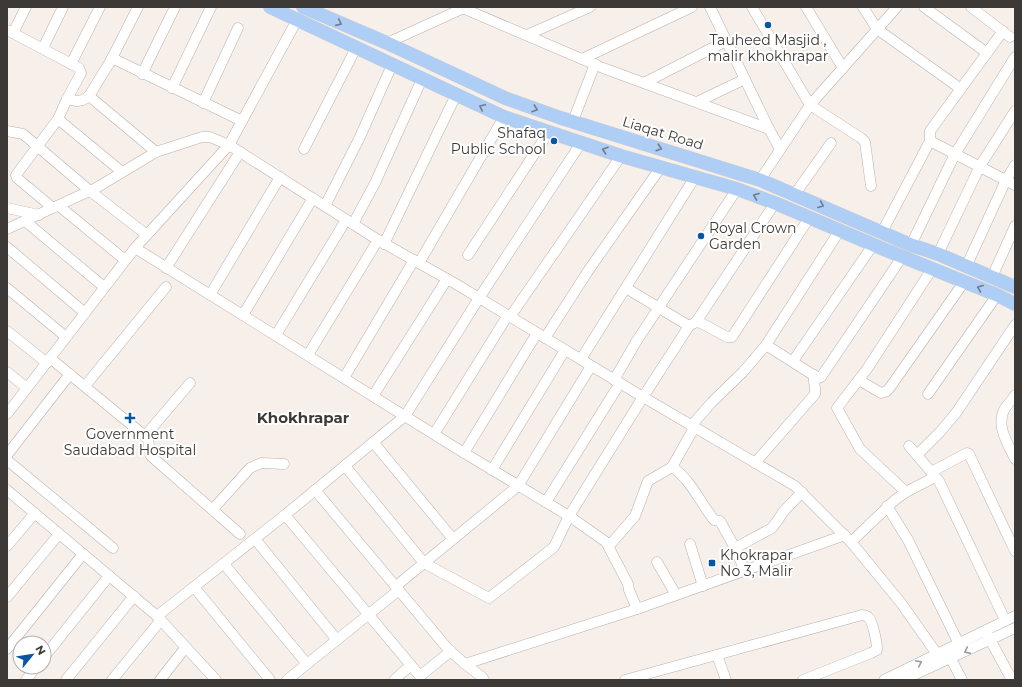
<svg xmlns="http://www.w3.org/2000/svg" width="1022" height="687" font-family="Montserrat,sans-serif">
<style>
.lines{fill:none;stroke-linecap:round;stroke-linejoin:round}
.minor-casing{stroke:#b9b1ac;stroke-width:11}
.major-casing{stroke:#d0cfcf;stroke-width:14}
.minor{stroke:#fff;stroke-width:10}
.major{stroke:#afcef5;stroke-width:13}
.oneway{stroke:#707c8c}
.oneway2{stroke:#9e9c9b}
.poi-dot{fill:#0855a4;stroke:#fff;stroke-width:1.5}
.labels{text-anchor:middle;stroke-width:4;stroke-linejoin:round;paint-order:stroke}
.poi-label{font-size:14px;fill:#3c3937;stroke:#fff}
.street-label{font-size:14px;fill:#3c3937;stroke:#fff}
.neighbourhood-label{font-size:15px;font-weight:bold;fill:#3c3937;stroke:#fff}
</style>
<rect width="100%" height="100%" fill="#f7efea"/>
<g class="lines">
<defs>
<g id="minor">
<polyline points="460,7 603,68 769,129 780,149"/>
<polyline points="710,7 769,129"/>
<polyline points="752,7 810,105 861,138 865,142 871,186"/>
<polyline points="806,7 843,68"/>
<polyline points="863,7 877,29 961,89"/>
<polyline points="924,7 987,53"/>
<polyline points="971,7 1010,37"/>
<polyline points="7,30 79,68 81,73 80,75 67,99 58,119 16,175 17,178 53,208"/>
<polyline points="13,33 26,7"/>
<polyline points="527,35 590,7"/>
<polyline points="387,43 466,7"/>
<polyline points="43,48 63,7"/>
<polyline points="112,58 242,121"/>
<polyline points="582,59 692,7"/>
<polyline points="71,64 100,7"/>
<polyline points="142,74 175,7"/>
<polyline points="644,83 726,41"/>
<polyline points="172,88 211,7"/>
<polyline points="89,96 156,152"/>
<polyline points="67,99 77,101 83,100 89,96 110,62 138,7"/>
<polyline points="697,102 745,79"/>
<polyline points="203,103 238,28"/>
<polyline points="58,119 122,172"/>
<polyline points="573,121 595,64"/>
<polyline points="7,131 23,134 90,191 147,235"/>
<polyline points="930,141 1015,185"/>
<polyline points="304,149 356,48"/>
<polyline points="760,180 810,105 897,7"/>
<polyline points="795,194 831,143"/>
<polyline points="59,206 125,260"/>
<polyline points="325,206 359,139 392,65"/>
<polyline points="7,208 39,215"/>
<polyline points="25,221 104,287"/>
<polyline points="353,224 375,183 422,79"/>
<polyline points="7,229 96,188 156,152 202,137 210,137 229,145 378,240 456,284 643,397 795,486 851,542 901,603 937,654"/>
<polyline points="882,232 930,141 930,131 1003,31"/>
<polyline points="384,244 456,95"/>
<polyline points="911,245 955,154 1015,57"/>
<polyline points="7,247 85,313"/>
<polyline points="135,248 456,448 569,516 606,542 628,584 629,590 637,609"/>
<polyline points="938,254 980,166 1015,111"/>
<polyline points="468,255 548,133"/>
<polyline points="419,263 504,117"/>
<polyline points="966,267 1006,180 1015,165"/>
<polyline points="166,268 240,152"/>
<polyline points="992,277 1015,226"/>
<polyline points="7,288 66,337"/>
<polyline points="626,288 689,326"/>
<polyline points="210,295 280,177"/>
<polyline points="243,315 313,198"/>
<polyline points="510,317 621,156"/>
<polyline points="696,322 775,203"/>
<polyline points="7,331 47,363"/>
<polyline points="276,335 346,220"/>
<polyline points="545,338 588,271 661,167"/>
<polyline points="766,345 818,378 821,377 902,257"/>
<polyline points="308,355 378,240"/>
<polyline points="50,358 145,436 148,440 151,456 240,534"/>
<polyline points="581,359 695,177"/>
<polyline points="793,361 873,245"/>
<polyline points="7,372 27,388"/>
<polyline points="344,378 414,260"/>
<polyline points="614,380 636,342 737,189"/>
<polyline points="859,380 881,393 887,391 891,386 964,282"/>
<polyline points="85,386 166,287"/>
<polyline points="928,394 997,295"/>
<path d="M1015,395c-3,5 -7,9 -10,13 -10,17 3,36 10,51"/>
<polyline points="373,396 447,279"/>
<polyline points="7,414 135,248 229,145 297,20"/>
<polyline points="691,426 712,402 743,372 766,345 840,230"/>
<polyline points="434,434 508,315"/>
<polyline points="145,436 190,383"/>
<polyline points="373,442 453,539"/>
<polyline points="909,446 939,481 1005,620"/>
<polyline points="464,453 537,333"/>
<polyline points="7,455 70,374"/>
<polyline points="917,455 940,432 956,413 1015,325"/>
<polyline points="7,460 113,548"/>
<path d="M755,463l60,-69c1,-6 -2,-12 -1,-19"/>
<polyline points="345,466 424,563 489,598 554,547 569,516 643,397 689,326 696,322 701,323 727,337 732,337 809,218"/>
<path d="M672,467c19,13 28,35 42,53l6,1 15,27 10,23"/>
<polyline points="492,470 565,350"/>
<polyline points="931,472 967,453 969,454 1015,551"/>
<polyline points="7,490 157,616 216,680"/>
<polyline points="315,490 448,649 465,664 482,677 484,680"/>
<polyline points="906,492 860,449 837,408 867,369 932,269"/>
<polyline points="546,502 620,383"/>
<polyline points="887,506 908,540 959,644"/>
<polyline points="213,509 250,468 261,463 284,464"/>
<polyline points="285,515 420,676 451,651"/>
<polyline points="255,539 337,640"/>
<polyline points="851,542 895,500 906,492 935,477"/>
<polyline points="690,544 703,586"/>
<polyline points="7,546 35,513"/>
<polyline points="609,546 635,516 648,481 672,467 694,428"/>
<polyline points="735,548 772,528 778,520 783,512 802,492"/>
<polyline points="657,562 676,595"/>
<polyline points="224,564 307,664"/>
<polyline points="396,586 518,486 591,366"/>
<polyline points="194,587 270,680"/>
<polyline points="7,597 59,534"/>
<polyline points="157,616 285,515 405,416 479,298 581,143"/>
<polyline points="987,634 1012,680"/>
<polyline points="7,649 83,554"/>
<polyline points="948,653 962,680"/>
<polyline points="717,655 726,680"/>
<polyline points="44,657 109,576"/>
<polyline points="465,664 637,609 845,535"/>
<polyline points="26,680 36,667"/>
<polyline points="66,680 134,596"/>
<polyline points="112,680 161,620"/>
<polyline points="160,680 186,647"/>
<polyline points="287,680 399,590"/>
<polyline points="394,680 411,665"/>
<path d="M625,680l237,-65c1,0 5,1 6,2 5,4 9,26 9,33l-6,3 -68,27"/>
<polyline points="884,680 1015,616"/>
<polyline points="903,680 1015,628"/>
</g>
<g id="major">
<polyline points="270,7 504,117 621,156 737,189 775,203 881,248 997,295 1015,304"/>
<polyline points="303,7 387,43 505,98 561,118 760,180 911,245 938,254 1015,287"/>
</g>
</defs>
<use href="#minor" class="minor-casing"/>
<use href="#major" class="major-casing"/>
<use href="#minor" class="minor"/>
<use href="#major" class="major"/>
</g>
<defs><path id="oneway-chevron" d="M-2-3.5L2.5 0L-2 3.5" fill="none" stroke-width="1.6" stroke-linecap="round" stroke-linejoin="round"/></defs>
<g class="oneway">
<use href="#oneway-chevron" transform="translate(339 23) rotate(24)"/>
<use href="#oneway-chevron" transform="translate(482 107) rotate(-155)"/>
<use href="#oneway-chevron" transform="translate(535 109) rotate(19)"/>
<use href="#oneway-chevron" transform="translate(659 148) rotate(17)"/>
<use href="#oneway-chevron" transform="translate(605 150) rotate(-162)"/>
<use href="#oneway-chevron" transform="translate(756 196) rotate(-159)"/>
<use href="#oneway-chevron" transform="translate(821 205) rotate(23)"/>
<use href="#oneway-chevron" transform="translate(980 288) rotate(-158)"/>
</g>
<g class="oneway2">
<use href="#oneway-chevron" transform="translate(967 651) rotate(156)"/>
<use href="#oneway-chevron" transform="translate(919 663) rotate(-26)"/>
</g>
<g class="poi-dot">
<circle cx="768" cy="25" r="4"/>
<circle cx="554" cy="141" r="4"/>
<circle cx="701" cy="236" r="4"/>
<path d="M128 412h4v4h4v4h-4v4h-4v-4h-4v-4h4z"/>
<rect x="708" y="559" width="8" height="8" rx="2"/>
</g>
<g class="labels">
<g class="poi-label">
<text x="768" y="45">Tauheed Masjid ,<tspan x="768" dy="16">malir khokhrapar</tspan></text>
<text x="546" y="138" text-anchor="end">Shafaq<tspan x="546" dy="16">Public School</tspan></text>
<text x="709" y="233" text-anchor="start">Royal Crown<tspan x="709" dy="16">Garden</tspan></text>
<text x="130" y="439">Government<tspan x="130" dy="16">Saudabad Hospital</tspan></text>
<text x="720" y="560" text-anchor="start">Khokrapar<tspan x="720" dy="16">No 3, Malir</tspan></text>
</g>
<g class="street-label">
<text transform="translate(663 133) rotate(17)" y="5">Liaqat Road</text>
</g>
<g class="neighbourhood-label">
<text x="303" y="423">Khokhrapar</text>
</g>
</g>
<rect width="1022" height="687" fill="none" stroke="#3c3937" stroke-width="16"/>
<g transform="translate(32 655) rotate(60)"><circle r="19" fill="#ffffff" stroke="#b1b0af"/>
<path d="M0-3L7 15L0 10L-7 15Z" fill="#0855a4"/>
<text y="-6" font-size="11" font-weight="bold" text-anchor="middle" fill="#3c3937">N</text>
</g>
</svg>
